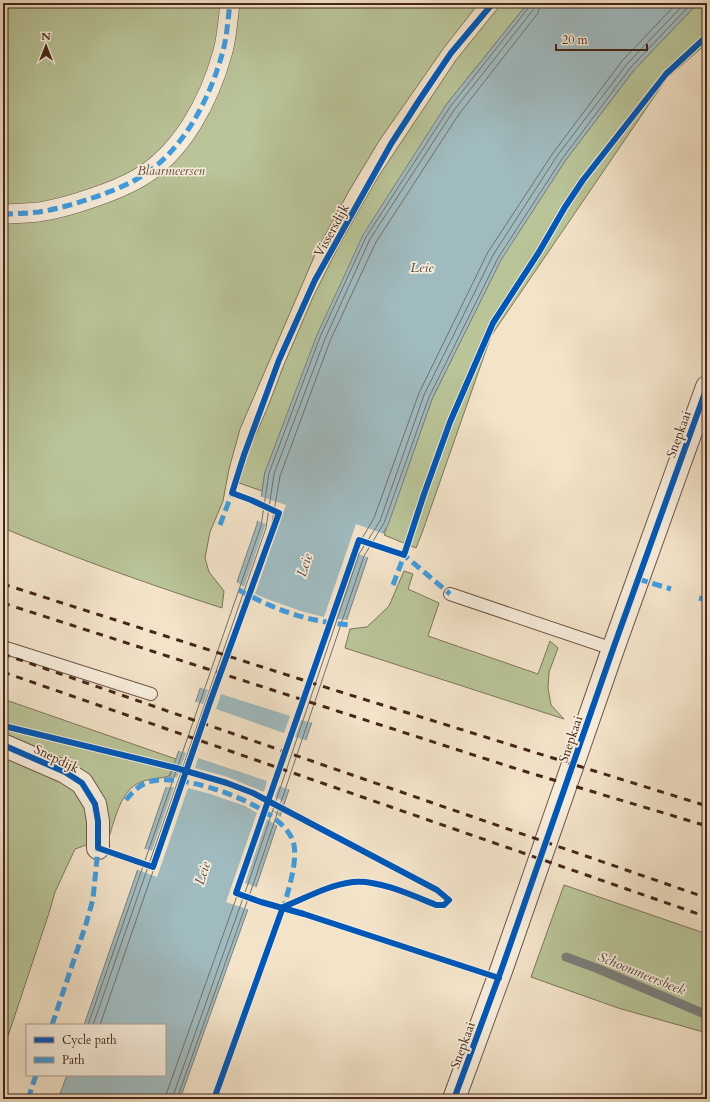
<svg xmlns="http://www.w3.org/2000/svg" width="710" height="1102" font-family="Cardo,serif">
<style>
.green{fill:#b9c498;stroke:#7f7558}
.water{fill:#a0bbc0;stroke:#7c7f7d}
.pier{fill:#f3e3c9;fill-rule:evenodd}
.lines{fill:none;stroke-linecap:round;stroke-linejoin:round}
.shore{stroke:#72706c;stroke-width:1}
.stream{stroke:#7c7f7d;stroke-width:9}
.service-casing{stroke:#705545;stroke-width:14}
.pedestrian-casing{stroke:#705545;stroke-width:20}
.minor-casing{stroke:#705545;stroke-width:24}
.tertiary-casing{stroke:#705545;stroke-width:24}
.service{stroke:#f7eddc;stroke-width:12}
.pedestrian{stroke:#f7eddc;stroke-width:19}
.minor{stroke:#f7eddc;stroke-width:22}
.tertiary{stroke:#f7eddc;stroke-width:22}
.rail{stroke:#452619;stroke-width:3;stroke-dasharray:7 7;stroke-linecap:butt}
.quiet{stroke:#409cdf;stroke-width:5;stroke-dasharray:10 5;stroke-linecap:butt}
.cycleway-casing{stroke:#f7eddc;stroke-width:8}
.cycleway{stroke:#0057b8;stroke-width:6}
.labels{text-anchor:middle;stroke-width:3.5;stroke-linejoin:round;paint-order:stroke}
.park-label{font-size:13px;font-style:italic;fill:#624e39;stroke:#f7eddc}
.street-label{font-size:13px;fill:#452619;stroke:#f7eddc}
.water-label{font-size:14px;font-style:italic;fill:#5c4b43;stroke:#f7eddc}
</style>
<rect width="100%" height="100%" fill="#f3e3c9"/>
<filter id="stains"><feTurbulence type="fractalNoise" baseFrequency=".005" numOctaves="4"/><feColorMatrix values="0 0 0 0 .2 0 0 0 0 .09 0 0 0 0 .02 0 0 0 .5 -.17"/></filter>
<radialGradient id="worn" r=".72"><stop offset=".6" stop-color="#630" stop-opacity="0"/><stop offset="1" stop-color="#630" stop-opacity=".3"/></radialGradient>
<g class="green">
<path d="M3,3h476l-36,46 -64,92 -30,50 -32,59 -77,179 -11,40 -6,32 -13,31 -5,26 4,14 15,19 -2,17c-74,-24 -147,-50 -219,-80z"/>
<polygon points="502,3 528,3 446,105 265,472 262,491 239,483 244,461 267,409 283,367 313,297 338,247 378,177 456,60"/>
<polygon points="698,3 707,3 707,43 667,78 491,336 422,533 416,548 384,535 432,399 501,259 565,161 634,70"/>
<polygon points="404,571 413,574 408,589 439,603 428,636 538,674 550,641 558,648 549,672 548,688 551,705 564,719 345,648 350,629 367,627 389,606"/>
<path d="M3,699l173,60 -7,17c-9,3 -19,2 -28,6 -20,7 -26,37 -32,55l-34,12 -20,43 -6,21 -46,138z"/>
<polygon points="564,885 707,934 707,1033 618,1008 531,977"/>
</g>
<polygon class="water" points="528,3 698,3 634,70 565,161 501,260 432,399 388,525 368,557 257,884 180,1099 58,1099 67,1075 165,1075 165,1025 84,1025 257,524 265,472 317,335 363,235 446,105"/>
<path class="pier" d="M259,496l27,9 -31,89 12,5 34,12 23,6 32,-93 28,10 -14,24 -12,-4 -22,65 13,1 -35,103 -13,-3 -6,17 13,4 -17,49 -12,-4 -4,11 8,4 -4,12 -9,-4 12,9 -3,9 -12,-8 -22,64 13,5 -8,22 -24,-8 31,-89 -12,-7 -35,-12 -22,-6 -31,89 -22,-8 7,-21 10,3 22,-64h-11l4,-9 10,-1 9,-24 -10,-3 12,-32 5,-17 10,3 5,-14 -10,-3 37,-106 9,6 22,-63 -10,-4zM221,694l69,22 -6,17 -68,-24zM198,758l69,23 -3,11 -36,-15 -33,-9z"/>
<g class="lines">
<g class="shore">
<polyline points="88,1025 261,526 269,473 320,337 366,237 450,107 529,7 530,3"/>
<polyline points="93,1025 266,528 274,474 325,339 370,239 454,110 533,10 535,3"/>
<polyline points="100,1025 271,529 280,476 330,341 376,242 459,114 538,13 541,3"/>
<polyline points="166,1099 167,1092 243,879 354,552 374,518 419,393 488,252 553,153 622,61 677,3"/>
<polyline points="172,1099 249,881 359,554 380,521 424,395 493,255 557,156 627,64 685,3"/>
<polyline points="177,1099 254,882 364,556 384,523 429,397 498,258 562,159 631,67 692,3"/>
</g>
<polyline class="stream" points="566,957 596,968 707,1015"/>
<defs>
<g id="service">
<polyline points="450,594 613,649"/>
<polyline points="3,647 151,694"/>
</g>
<path id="pedestrian" d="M3,214c12,0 24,-1 36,-2 18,-3 36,-8 53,-14 15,-5 31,-11 45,-19 45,-25 73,-80 86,-128 4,-15 5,-32 7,-48"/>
<polyline id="minor" points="3,745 65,772 82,783 95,804 98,821 98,848"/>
<polyline id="tertiary" points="454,1099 502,968 613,649 707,387"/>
</defs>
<use href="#service" class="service-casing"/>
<use href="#pedestrian" class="pedestrian-casing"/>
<use href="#minor" class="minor-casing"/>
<use href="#tertiary" class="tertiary-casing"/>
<use href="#service" class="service"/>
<use href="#pedestrian" class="pedestrian"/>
<use href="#minor" class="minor"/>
<use href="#tertiary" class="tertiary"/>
<g class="rail">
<polyline points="3,584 331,689 707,806"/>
<polyline points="3,603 517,769 707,826"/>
<polyline points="3,654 707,898"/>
<polyline points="3,672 707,917"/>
</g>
<g class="quiet">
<path d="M3,214c12,0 24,-1 36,-2 18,-3 36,-8 53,-14 15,-5 31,-11 45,-19 45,-25 73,-80 86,-128 4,-15 5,-32 7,-48"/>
<polyline points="220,525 232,493 235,494"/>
<polyline points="400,554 404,555 450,594"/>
<polyline points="638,579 671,589"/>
<polyline points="393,585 405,553"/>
<path d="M239,590c38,21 70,32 113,35"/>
<polyline points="699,598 707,600"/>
<path d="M126,800c7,-9 14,-16 26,-19 35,-8 129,25 141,60 6,18 -5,50 -10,68"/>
<polyline points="52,1025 86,924 93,899 98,848"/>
<polyline points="28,1099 36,1075"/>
</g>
<defs>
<g id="cycleway">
<path d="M3,727h5l168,41 51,15 26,10 184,97 12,10 -5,5h-8c-22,-9 -59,-26 -83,-23 -25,3 -47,16 -70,25l-69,192"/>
<polyline points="3,745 65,772 82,783 95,804 98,821 98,848 153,867 210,702 279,513 251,500 232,493 244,455 279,360 315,280 391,144 420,99 451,53 493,3"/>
<polyline points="499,978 304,914 261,902 236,893 359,540 404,555 424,494 450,422 493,323 539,252 565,207 583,180 666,74 707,36"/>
<polyline points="454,1099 502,968 613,649 707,387"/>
</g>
</defs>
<use href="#cycleway" class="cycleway-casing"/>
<use href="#cycleway" class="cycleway"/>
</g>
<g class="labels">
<g class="park-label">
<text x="171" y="175">Blaarmeersen</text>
</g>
<g class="street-label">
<text transform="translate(331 230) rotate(-61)" y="5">Vissersdijk</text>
<text transform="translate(678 434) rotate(-70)" y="5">Snepkaai</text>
<text transform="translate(570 739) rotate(-71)" y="5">Snepkaai</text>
<text transform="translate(57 758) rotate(26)" y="5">Snepdijk</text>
<text transform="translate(462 1045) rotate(-70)" y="5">Snepkaai</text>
</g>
<g class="water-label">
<text x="422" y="272">Leie</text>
<text transform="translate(304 565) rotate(-72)" y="5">Leie</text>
<text transform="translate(202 873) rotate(-72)" y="5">Leie</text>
<text transform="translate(642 973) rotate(22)" y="5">Schoonmeersbeek</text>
</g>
</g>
<rect width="710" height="1102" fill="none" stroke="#f3e3c9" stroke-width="16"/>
<rect x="4" y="4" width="702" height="1094" fill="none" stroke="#452619" stroke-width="2"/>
<rect x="8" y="8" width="694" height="1086" fill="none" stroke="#452619"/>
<rect x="26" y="1024" width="140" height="52" fill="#f7eddc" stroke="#b09d8e"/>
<rect x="34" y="1037" width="20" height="6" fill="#0057b8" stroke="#b09d8e"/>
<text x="62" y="1044" font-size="12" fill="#452619">Cycle path</text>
<rect x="34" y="1057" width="20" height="6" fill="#409cdf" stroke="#b09d8e"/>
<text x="62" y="1064" font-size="12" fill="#452619">Path</text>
<g transform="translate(46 46)" stroke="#f7eddc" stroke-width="3" paint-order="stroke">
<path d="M0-3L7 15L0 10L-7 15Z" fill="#452619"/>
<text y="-6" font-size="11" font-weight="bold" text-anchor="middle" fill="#452619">N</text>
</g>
<path d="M556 44v6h91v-6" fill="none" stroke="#452619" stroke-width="2"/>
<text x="562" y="44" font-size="12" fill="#452619" stroke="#f7eddc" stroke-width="3" paint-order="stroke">20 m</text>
<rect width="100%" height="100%" filter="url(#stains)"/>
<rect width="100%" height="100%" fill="url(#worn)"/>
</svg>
